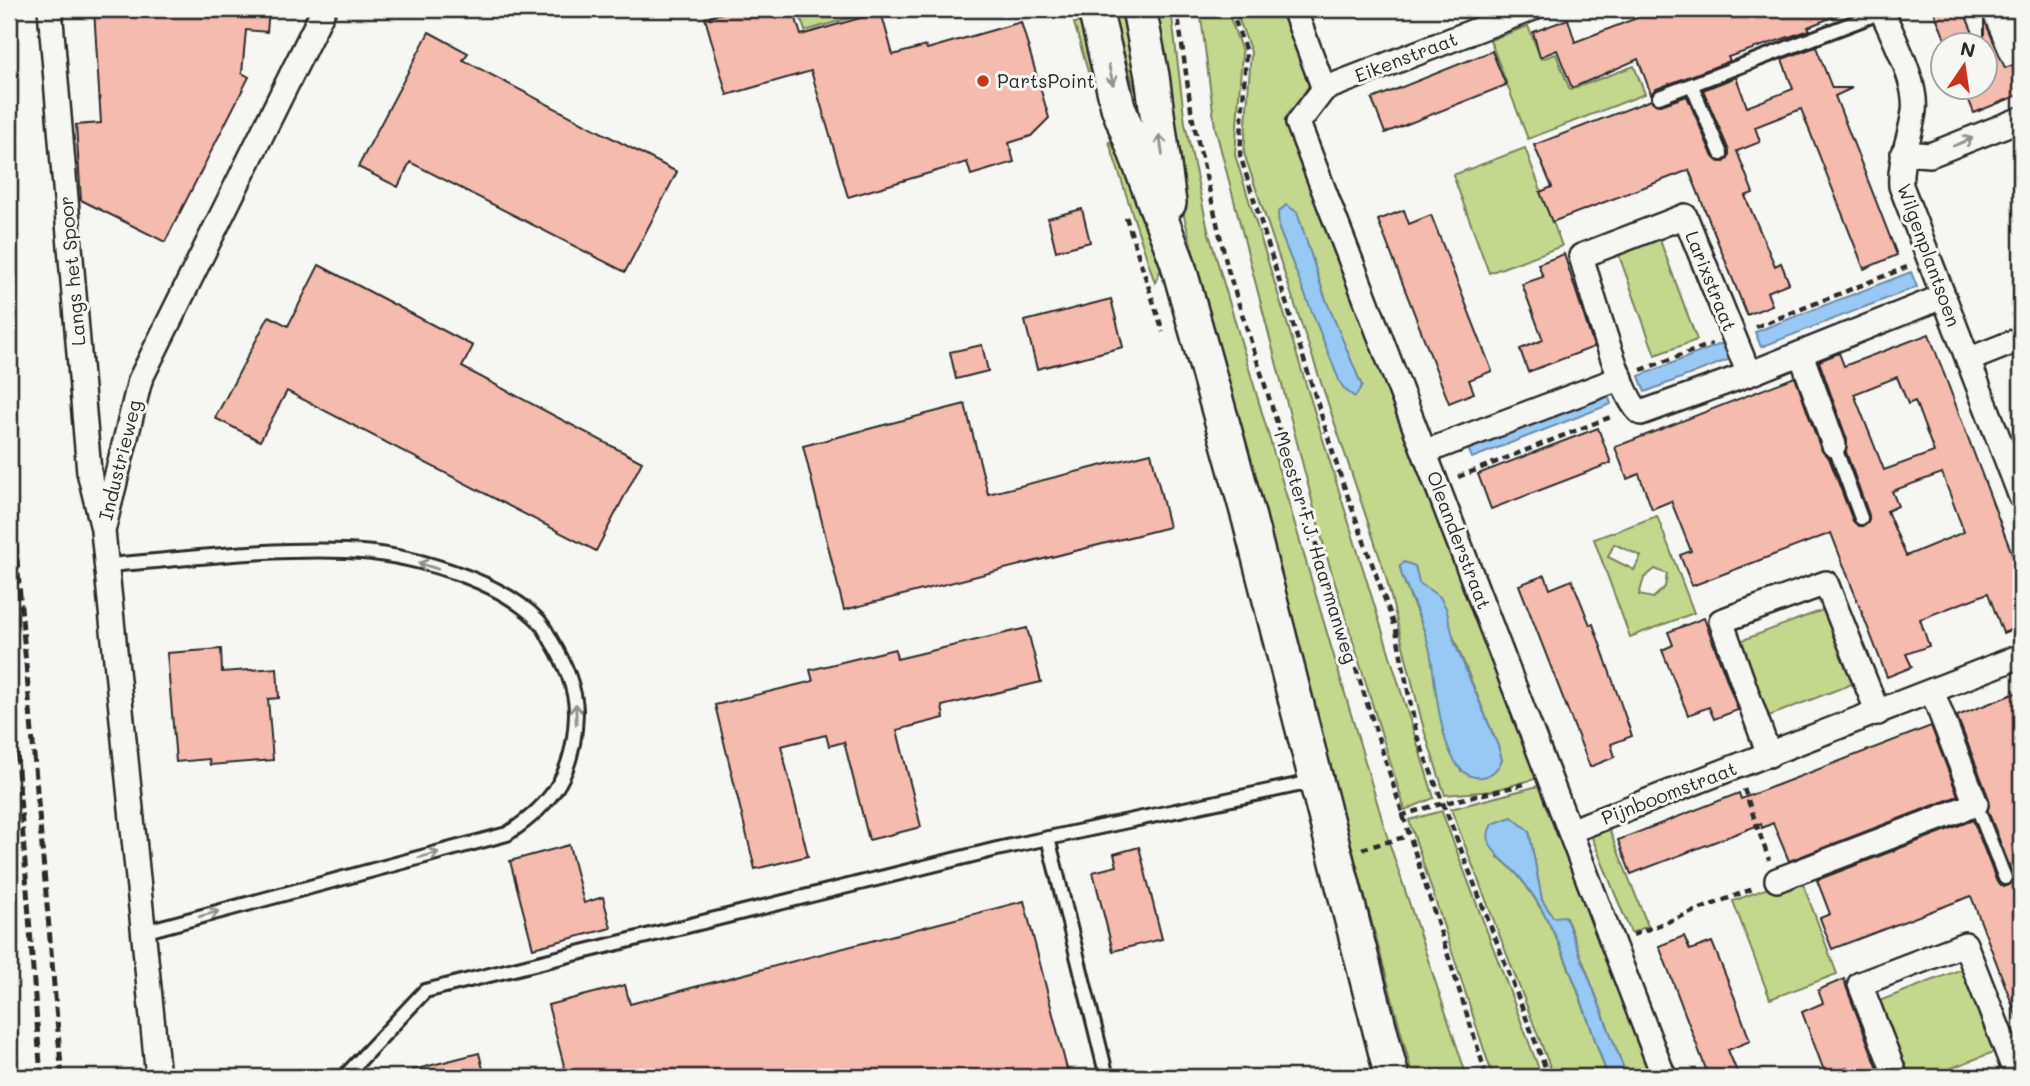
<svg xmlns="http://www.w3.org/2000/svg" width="2030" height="1086" font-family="Mali,sans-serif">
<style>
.green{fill:#c3d78d;stroke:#77815c;stroke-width:2;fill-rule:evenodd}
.water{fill:#97c9f4;stroke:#6c8aa4;stroke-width:2}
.building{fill:#f5bbae;stroke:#2b2b2b;stroke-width:2;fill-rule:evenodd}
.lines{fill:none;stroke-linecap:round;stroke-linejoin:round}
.lane-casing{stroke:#2b2b2b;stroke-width:18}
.street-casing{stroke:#2b2b2b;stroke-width:28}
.secondary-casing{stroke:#2b2b2b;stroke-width:38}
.path{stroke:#2b2b2b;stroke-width:4.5;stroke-dasharray:7 5;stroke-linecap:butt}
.lane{stroke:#f6f6f2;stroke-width:12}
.street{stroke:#f6f6f2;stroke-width:23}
.secondary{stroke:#f6f6f2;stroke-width:33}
.rail{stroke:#2b2b2b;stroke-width:5;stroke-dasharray:10 5;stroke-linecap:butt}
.oneway{stroke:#90908e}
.poi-dot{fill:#c8321e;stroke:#f6f6f2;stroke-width:2.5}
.labels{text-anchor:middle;stroke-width:6;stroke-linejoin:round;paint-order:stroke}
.street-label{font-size:19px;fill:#2b2b2b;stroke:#f6f6f2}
.poi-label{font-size:19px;fill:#2b2b2b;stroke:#f6f6f2;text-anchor:start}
</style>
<rect width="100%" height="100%" fill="#f6f6f2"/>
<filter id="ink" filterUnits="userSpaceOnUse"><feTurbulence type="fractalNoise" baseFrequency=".0143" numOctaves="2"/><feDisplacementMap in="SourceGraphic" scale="14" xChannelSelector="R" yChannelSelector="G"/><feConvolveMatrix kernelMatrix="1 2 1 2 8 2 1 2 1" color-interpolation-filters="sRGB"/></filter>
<g filter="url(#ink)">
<g class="green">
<polygon points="798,9 881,9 805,31"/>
<polygon points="1111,9 1128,9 1143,117"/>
<polygon points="1144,9 1171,9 1185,123 1208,230 1387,836 1467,1077 1413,1077 1194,256 1175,180"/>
<polygon points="1200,9 1227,9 1242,52 1235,155 1434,798 1405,810 1326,554 1215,127"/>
<path d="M1235,9h48l27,67 -1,9 -23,37 252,656 -46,13 -47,4 -21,-65 -39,-157 -141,-420 7,-101zM1297,212c19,59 37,118 65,174l-18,3 -65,-160zM1415,566l4,17 31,46 48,117 4,14 -8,11h-33c-23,-40 -21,-79 -31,-122 -7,-29 -24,-54 -30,-82z"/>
<polygon points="1074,23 1085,23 1094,78 1089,75"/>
<polygon points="1528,26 1541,59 1556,54 1570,90 1634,66 1645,94 1528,139 1490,40"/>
<polygon points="1109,142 1122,144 1161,269 1155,283"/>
<polygon points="1525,148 1562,246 1489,273 1453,175"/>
<polygon points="1657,232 1697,340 1655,355 1616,247"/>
<path d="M1657,516l37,97 -64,24 -36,-98zM1614,544l27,12 -7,14 -26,-13zM1655,569l12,5 -2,13 -12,11 -14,-3 5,-17z"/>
<polygon points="1828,608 1857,682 1769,716 1740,641"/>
<path d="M1542,785l111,292h-26l-61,-160h-13l-11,-17 -13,-69 -31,26c55,39 87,158 110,220h-54l-103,-268z"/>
<polygon points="1442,811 1442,812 1542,1077 1493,1077 1409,820"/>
<polygon points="1609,829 1648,926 1631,933 1591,835"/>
<polygon points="1800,876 1837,974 1770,999 1733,901"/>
<polygon points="9,934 18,1074 18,1077 9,1077"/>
<polygon points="1967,967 1999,1050 1928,1077 1908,1077 1879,1001"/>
</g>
<g class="water">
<polygon points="1286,205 1297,212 1324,295 1362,386 1355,397 1344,389 1339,380 1279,229 1278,213"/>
<polygon points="1911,272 1917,287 1761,347 1755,332"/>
<polygon points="1726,342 1733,358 1645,392 1639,376"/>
<polygon points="1606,389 1611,404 1472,458 1466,443"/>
<path d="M1404,562l11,4 4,17 21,14 6,11 9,36 43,102 4,14c-3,8 -10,15 -19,17 -46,7 -46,-101 -54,-130 -6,-25 -17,-47 -27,-71l-2,-10z"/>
<path d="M1512,817l17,14 13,69 11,17 12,-1 62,161h-19c-22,-61 -51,-165 -97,-209 -14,-14 -30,-24 -19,-44z"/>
</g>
<g class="building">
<polygon points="94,9 269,9 267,32 246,30 242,73 249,77 165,242 81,200 76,125 101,123"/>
<polygon points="736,9 793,9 801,35 881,12 893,55 926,46 927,49 1021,22 1049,118 1031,136 1009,143 1014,162 971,175 967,162 848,197 811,71 727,95 705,18"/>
<polygon points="1660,9 1850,9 1850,10 1808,27 1810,30 1728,57 1730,61 1656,89 1651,94 1638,59 1572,88 1557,50 1540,57 1533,32 1568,19 1575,42"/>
<polygon points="1933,9 1963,9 1973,33 1947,44"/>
<polygon points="1984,19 2005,68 2021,62 2021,94 1974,113 1964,88 1984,88"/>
<polygon points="429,32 468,53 463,60 677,172 625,272 410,162 398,187 358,167"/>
<polygon points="1816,47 1832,88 1852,88 1835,96 1897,255 1864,269 1801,109 1755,127 1760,142 1737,151 1753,193 1745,196 1775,266 1781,263 1789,283 1767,292 1772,305 1747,315 1689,170 1552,222 1540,192 1552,187 1534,145 1651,100 1661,105 1687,96 1713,157 1724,162 1728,159 1729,151 1703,90 1736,77 1747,107 1793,89 1782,59"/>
<polygon points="1492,51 1506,85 1385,133 1372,99"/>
<polygon points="1082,209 1090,242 1056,251 1048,218"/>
<polygon points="1404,210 1409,224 1431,215 1492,371 1469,380 1474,393 1449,403 1378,220"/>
<polygon points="1564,254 1594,347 1528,372 1520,349 1543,340 1522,284 1543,277 1538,264"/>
<polygon points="319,265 473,346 462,367 642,462 596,551 287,391 260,441 215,418 269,316 288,326"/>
<polygon points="1111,299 1123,347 1037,369 1025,321"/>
<path d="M1929,334l92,244v48l-18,7 -15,-40 -68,26 9,27 -23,8 6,13 -25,10 -56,-144 -139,53 -12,-31 11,-4 -20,-50 -19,8 -13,-35 -12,5 -12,-32 180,-70 26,73 8,8 24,63 10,5 5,-3 1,-8 -23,-63 1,-12 -28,-79 20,-8 5,13zM1897,377l11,27 7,-3 19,51 -50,18 -30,-76zM1942,473l22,59 -58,24 -19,-45 11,-5 -6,-15z"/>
<polygon points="982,345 988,371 956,379 950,352"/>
<polygon points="965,404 988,494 1151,453 1169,527 844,610 803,446"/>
<polygon points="1598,428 1611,463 1491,509 1478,474"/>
<polygon points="1545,575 1550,589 1572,580 1590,625 1593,624 1632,736 1611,744 1615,757 1590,767 1519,585"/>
<polygon points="1704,618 1738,710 1714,719 1709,707 1688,715 1662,650 1673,645 1668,632"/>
<polygon points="1027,628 1041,682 942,706 944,718 897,730 921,827 869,840 844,742 829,746 826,735 781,746 808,856 755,869 715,705 813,681 810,670 895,649 897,659"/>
<polygon points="221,649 222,672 277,668 279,698 268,699 273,760 210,765 209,759 176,762 167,653"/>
<polygon points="2021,691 2021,1022 2019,1022 1971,896 1832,949 1820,918 1830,914 1817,880 1973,820 1997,882 2004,887 2011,884 2013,875 1988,811 1989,799 1957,716"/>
<polygon points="1931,726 1958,796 1789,861 1773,823 1762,828 1761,824 1631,874 1618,840 1739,793 1741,799"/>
<polygon points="569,845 584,903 603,897 611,928 533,948 510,861"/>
<polygon points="1139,847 1162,939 1113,951 1093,872 1117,866 1114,854"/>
<polygon points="1024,901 1069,1077 567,1077 548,1005 625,985 630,1004"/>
<polygon points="1684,936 1690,950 1712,942 1734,996 1750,1041 1728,1050 1739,1077 1709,1077 1668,969 1659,946"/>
<polygon points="1844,979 1847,989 1881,1077 1853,1077 1849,1067 1826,1076 1802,1012 1823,1003 1818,990"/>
<polygon points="479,1053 485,1077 414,1077 413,1070"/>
</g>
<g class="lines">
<defs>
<g id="lane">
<polyline points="1692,86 1721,154"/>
<polyline points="1659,97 1882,12"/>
<polyline points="1834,445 1861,518"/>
<path d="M107,565c79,-6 160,-17 239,-14 58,2 150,26 192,69 6,6 10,15 14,22 12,19 24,47 24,70 -1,58 -21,91 -69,122l-364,98"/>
<polyline points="1976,804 2005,878"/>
<polyline points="1048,838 1107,1077"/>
<polyline points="344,1077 425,991 997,849 1316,781"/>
</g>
<g id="street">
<polyline points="50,9 89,472 102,525"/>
<polyline points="1294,9 1324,89"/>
<path d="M1881,9c11,26 37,74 33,102 -3,26 -15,48 -13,75l120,311"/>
<polyline points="1324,89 1298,123 1664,1077"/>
<polyline points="1324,89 1531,9"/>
<polyline points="1903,153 1930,155 2021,119"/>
<polyline points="1801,354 1834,445"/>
<polyline points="1968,360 2021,339"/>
<path d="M1749,374l-64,-158 -104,40c9,29 40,145 60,157l108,-39 193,-77"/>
<polyline points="1425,452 1621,378"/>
<polyline points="1769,755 1721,621 1826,583 1878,713"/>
<polyline points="1570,831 2021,656"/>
<polyline points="1777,880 1976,804 1932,691"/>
<polyline points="158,1077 103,531 140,380 324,9"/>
<polyline points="1896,1077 1860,984 1965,944 2017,1077"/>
</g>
<g id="secondary">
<polyline points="1095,9 1118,107 1177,261 1249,518 1392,1077"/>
<polyline points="1139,9 1152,76 1169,203"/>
</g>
</defs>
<use href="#lane" class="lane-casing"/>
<use href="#street" class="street-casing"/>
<use href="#secondary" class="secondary-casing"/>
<g class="path">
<polyline points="1177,9 1192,116 1228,270 1487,1077"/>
<polyline points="1231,9 1246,52 1240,155 1339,472 1396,630 1417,736 1549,1077"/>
<polyline points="1126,217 1163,332"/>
<polyline points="1756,327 1907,267"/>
<polyline points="1641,370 1712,344"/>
<polyline points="1458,477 1613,416"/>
<polyline points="1744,789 1769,860"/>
<path d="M1401,816c42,-15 85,-21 127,-33"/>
<polyline points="1362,849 1408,836"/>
<polyline points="1633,935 1755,888"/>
</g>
<use href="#lane" class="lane"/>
<use href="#street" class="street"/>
<use href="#secondary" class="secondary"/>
<g class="rail">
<polyline points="9,469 62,1077"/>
<polyline points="9,649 41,1077"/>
</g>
</g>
<defs><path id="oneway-shaft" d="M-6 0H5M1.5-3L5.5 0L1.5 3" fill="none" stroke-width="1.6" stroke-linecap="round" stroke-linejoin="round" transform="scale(1.75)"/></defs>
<g class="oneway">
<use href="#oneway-shaft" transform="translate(1111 75) rotate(77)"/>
<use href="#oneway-shaft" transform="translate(1963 142) rotate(-22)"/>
<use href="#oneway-shaft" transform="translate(1161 145) rotate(-98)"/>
<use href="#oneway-shaft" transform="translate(428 566) rotate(-163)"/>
<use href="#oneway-shaft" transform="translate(576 714) rotate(-91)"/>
<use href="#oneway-shaft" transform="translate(429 855) rotate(-15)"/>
<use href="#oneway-shaft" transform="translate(209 914) rotate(-15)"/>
</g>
</g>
<circle class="poi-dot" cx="983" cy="81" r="7"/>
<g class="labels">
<g class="street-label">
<text transform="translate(1406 57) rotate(-21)" y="7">Eikenstraat</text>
<text transform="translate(1929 255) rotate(70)" y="7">Wilgenplantsoen</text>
<text transform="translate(72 271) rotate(-95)" y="7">Langs het Spoor</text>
<text transform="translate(1711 281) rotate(68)" y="7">Larixstraat</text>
<text transform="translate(120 460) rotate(-76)" y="7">Industrieweg</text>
<text transform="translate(1459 540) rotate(69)" y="7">Oleanderstraat</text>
<text transform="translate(1316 547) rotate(73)" y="7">Meester F.J. Haarmanweg</text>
<text transform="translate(1669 793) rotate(-21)" y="7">Pijnboomstraat</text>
</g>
<g class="poi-label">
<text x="997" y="88">PartsPoint</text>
</g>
</g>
<rect width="2030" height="1086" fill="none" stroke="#f6f6f2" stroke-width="35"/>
<rect x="18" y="18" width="1995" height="1051" fill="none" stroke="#2b2b2b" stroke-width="2.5" filter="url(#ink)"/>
<g transform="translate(1964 66) rotate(13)"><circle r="33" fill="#f6f6f2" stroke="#a5a5a2" stroke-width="2"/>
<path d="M0-5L12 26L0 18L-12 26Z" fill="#c8321e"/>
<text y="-10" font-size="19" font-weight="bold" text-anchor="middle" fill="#2b2b2b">N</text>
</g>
</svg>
